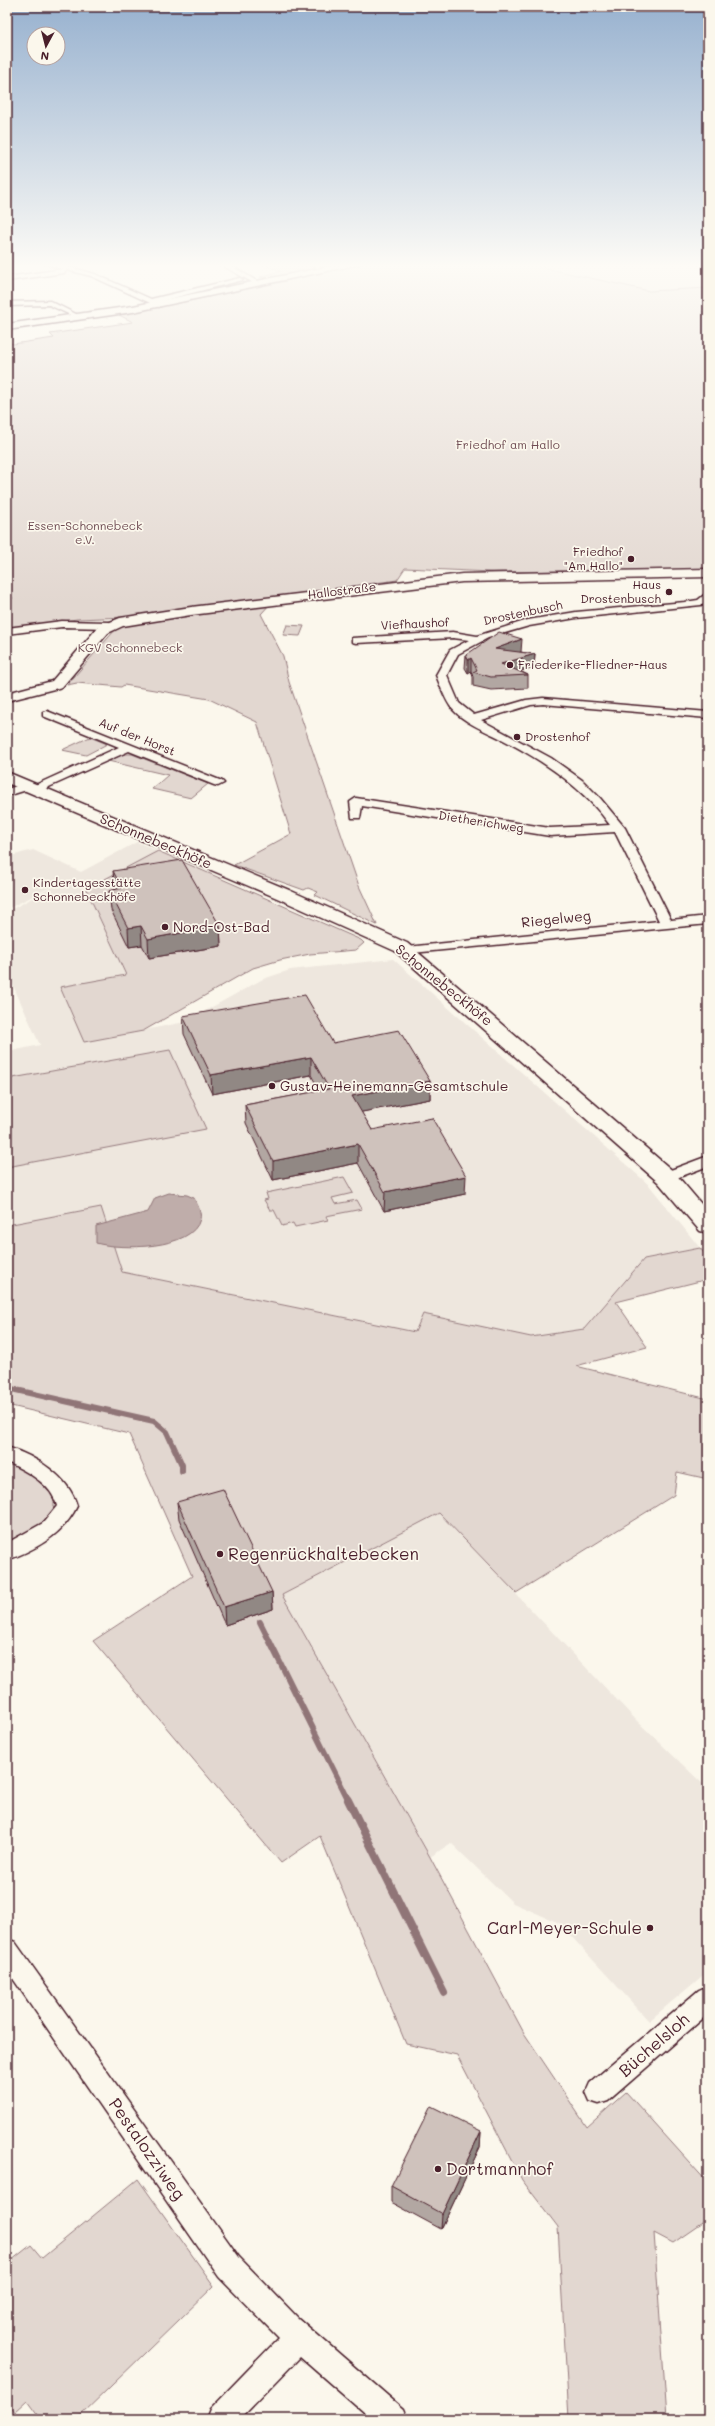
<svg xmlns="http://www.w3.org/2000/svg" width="715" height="2426" font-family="Mali,sans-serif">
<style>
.built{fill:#eee7de}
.green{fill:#e2d7d0;stroke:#967b7e}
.water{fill:#bfadaa;stroke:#907477}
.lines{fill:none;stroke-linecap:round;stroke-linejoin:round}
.stream-far1{stroke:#907477;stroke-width:6}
.stream{stroke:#907477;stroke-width:8}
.street-casing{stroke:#4a1f2b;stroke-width:3}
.secondary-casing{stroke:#4a1f2b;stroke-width:3}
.street{fill:#fbf7ec;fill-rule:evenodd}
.secondary{fill:#fbf7ec;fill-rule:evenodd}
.wall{fill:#b2a7a2;stroke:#4a1f2b}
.shaded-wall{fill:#918884;stroke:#4a1f2b}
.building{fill:#cfc2bc;stroke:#4a1f2b}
.poi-dot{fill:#4a1f2b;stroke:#fbf7ec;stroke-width:1.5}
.labels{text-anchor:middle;stroke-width:3.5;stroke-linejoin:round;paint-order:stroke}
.far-park-label{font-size:12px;fill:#704d54;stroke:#fbf7ec}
.far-poi-label{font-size:12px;fill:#4a1f2b;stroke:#fbf7ec;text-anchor:start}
.far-street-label{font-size:12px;fill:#4a1f2b;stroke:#fbf7ec}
.street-label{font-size:14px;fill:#4a1f2b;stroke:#fbf7ec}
.poi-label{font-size:14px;fill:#4a1f2b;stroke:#fbf7ec;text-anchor:start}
.near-poi-label{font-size:17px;fill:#4a1f2b;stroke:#fbf7ec;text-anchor:start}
.near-street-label{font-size:17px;fill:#4a1f2b;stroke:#fbf7ec}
</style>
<rect width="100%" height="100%" fill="#fbf7ec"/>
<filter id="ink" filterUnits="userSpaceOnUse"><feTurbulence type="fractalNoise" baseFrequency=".025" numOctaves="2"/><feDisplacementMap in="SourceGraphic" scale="8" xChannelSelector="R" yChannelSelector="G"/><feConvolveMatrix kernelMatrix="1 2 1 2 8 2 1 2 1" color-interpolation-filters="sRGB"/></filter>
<g filter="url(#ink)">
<g class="built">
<polygon points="527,264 708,264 708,288 649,291"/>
<polygon points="137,842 158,851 86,889 126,975 84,1042 185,1022 263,979 290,970 393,959 649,1185 700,1248 644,1259 584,1329 531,1337 423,1314 416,1332 122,1272 100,1207 7,1225 7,1052 40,1045 7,972 7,912 65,880 7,909 7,857 33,850 81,872"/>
<polygon points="439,1513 637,1721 708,1789 708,1971 649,2021 559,1923 513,1903 451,1843 430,1857 282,1595"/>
</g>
<g class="green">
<polygon points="260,264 347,264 266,278 260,277 281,271"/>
<polygon points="358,264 527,264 649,291 708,288 708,311 701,312 708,315 708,569 492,572 405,568 397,580 127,617 77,619 7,629 7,600 13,598 7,595 7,341 13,344 54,338 50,334 133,322 119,315 268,285"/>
<polygon points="271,603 261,614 283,656 289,682 359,886 377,925 315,895 318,892 308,888 304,890 234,865 291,834 257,722 209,699 124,685 121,687 77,683 67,685 115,630 122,626"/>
<polygon points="287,625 304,626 300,636 283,635"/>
<polygon points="90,737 107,744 86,755 62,750"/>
<polygon points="124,754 132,754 208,784 191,798 152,789 168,775 108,761"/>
<polygon points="158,851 361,940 364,943 356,950 310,954 280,960 253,968 143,1031 84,1042 60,987 126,975 86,889"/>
<polygon points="170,1050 206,1129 7,1167 7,1079"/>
<polygon points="344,1177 353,1193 332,1198 335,1204 357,1200 362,1209 326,1216 328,1220 295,1227 293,1223 282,1226 274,1210 270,1210 264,1200 268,1199 266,1193"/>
<polygon points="101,1207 122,1272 415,1332 423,1314 531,1337 584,1329 644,1259 700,1248 708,1258 708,1279 616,1302 647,1347 576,1366 708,1399 708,1479 677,1472 674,1495 516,1593 439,1513 282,1595 430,1857 524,2033 587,2127 626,2092 708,2183 708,2219 673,2243 654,2233 667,2419 569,2419 558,2227 522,2180 457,2055 406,2044 320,1836 281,1863 93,1641 192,1576 129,1434 7,1405 7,1225"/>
<path d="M7,1460c19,8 63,33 41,58 -10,12 -28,20 -41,28z"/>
<polygon points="138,2179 214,2286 77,2419 41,2419 27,2400 14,2412 7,2402 7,2264 31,2245 42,2258"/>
</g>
<path class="water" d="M169,1193l18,2 7,3c3,6 8,14 6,21 -7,31 -80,31 -104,24v-17l52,-14 7,-14z"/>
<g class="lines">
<g class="stream-far1">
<polyline points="7,1388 154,1421 167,1432 182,1465 182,1471"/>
<polyline points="260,1622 349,1801"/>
</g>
<polyline class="stream" points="348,1800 444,1993"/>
<defs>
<g id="street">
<polygon points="46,264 58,264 95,274 151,299 240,278 243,280 157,302 162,305 159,307 91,276 67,270 64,273 7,281 7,277 63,269"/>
<polygon points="220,264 228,264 262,284 257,285"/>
<polygon points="309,264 319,264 321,266 318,268"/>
<polygon points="702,264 708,264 708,267"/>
<polygon points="50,301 84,318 79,319 49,305 7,306 7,302"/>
<path d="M708,592v8l-7,5 -125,13 -47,8 -41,12 -30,16 -11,21 12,28 15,12 52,-15 17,-2 165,14v6l-165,-14 -12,1 -50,15 70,38 31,22 18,18 25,30 46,92 37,-4v8l-306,30 -2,-3 7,-4 252,-26 -44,-89 -65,4 -188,-30 -2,12h-8l-2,-16 6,-4 194,30 60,-3c-26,-36 -62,-61 -101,-82 -19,-11 -46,-19 -59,-37 -6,-9 -10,-21 -14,-31l14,-25 19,-10 -16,-2 -97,5 -4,-1v-4l101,-6 24,4 51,-16 48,-8 109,-10 13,-2z"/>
<polygon points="62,621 109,622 114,625 109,628 62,627 7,634 7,628"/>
<polygon points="47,711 222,781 224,783 218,786 214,785 129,751 40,791 32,791 30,789 7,796 7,789 27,783 33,786 119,747 43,716 43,712"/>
<polygon points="708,1156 708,1166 666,1182 658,1177 660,1174"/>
<path d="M7,1447c28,9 62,29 70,59 -13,28 -42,44 -70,54v-17l36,-20 14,-17c-5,-22 -31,-35 -50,-44z"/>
<polygon points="7,1939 15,1942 239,2257 298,2318 403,2409 407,2419 371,2419 300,2357 240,2419 206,2419 210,2409 279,2338 219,2277 7,1970"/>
<polygon points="708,1986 708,2014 608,2101 599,2104 590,2101 586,2092 590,2083 699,1990"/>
</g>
<g id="secondary">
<polygon points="341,264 360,264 133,312 7,330 7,324 133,306"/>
<polygon points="708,569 708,577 462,582 191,615 123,626 108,633 62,687 7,701 7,693 52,681 98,627 120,618 191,607 462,574"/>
<polygon points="7,772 289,890 407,943 674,1172 708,1212 708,1233 700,1231 658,1182 395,951 277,898 7,783"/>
</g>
</defs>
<use href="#street" class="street-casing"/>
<use href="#secondary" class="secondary-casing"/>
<use href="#street" class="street"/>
<use href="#secondary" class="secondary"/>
</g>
<g class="wall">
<polygon points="520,652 535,654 534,667 520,671 528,675 528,688 491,690 473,686 473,677 471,671 468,673 465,668 466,655 521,652"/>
<polygon points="113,871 220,926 221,946 149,958 142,945 129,947 111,910 109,891 115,890"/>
<polygon points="183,1016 333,1043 430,1081 430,1099 361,1112 372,1130 465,1194 384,1211 358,1163 273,1180 246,1123 245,1105 320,1091 311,1075 212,1094 184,1034"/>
<polygon points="177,1502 272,1592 273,1609 225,1625 179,1519"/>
<polygon points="481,2131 480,2147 441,2229 391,2202 391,2186"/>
</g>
<g class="shaded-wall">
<polygon points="522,639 521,652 494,662 495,649"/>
<polygon points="535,654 534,667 503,676 501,664"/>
<polygon points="471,658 471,671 468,673 468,660"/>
<polygon points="141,926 142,945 129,947 128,928"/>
<polygon points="220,926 221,946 149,958 148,939"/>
<polygon points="311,1057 311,1075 212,1094 211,1075"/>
<polygon points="430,1081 430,1099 352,1114 352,1096"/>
<polygon points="358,1144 358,1163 273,1180 273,1161"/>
<polygon points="466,1176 465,1194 384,1211 385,1192"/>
<polygon points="272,1592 273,1609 225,1625 224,1607"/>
<polygon points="481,2131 480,2147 441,2229 442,2214"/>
</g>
<g class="building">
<polygon points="499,632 522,639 495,649 535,654 501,664 528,675 491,677 473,672 477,670 471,658 468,660 466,655"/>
<polygon points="182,860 220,926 148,939 141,926 128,928 109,891 122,888 113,871"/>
<polygon points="305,995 333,1043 399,1030 430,1081 352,1096 372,1130 432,1118 466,1176 385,1192 358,1144 273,1161 245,1105 329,1089 311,1057 211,1075 183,1016"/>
<polygon points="223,1489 272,1592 224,1607 177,1502"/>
<polygon points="431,2106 481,2131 442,2214 391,2186"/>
</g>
</g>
<linearGradient id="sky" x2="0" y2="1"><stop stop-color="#97b1cf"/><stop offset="0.44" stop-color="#fdfbf6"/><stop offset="1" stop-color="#fdfbf6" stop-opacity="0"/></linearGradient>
<rect width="715" height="604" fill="url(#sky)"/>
<g class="poi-dot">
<circle cx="631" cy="559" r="4"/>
<circle cx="669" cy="592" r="4"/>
<circle cx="510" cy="665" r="4"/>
<circle cx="517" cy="737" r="4"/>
<circle cx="25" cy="890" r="4"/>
<circle cx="165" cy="927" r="4"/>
<circle cx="272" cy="1086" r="4"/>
<circle cx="220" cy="1554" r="4"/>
<circle cx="650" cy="1928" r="4"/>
<circle cx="438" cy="2169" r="4"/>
</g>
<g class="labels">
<g class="far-park-label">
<text x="508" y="449">Friedhof am Hallo</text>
<text x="85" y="530">Essen-Schonnebeck<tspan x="85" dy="14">e.V.</tspan></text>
<text x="130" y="652">KGV Schonnebeck</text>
</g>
<g class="far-poi-label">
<text x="623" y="556" text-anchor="end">Friedhof<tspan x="623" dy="14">"Am Hallo"</tspan></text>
<text x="661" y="589" text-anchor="end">Haus<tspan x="661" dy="14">Drostenbusch</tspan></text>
<text x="518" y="669">Friederike-Fliedner-Haus</text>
<text x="525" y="741">Drostenhof</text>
<text x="33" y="887">Kindertagesstätte<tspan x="33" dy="14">Schonnebeckhöfe</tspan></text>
</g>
<g class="far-street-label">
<text transform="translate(342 591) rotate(-7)" y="4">Hallostraße</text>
<text transform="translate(523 613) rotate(-12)" y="4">Drostenbusch</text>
<text transform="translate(415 624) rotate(-3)" y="4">Viefhaushof</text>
<text transform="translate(137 737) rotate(22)" y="4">Auf der Horst</text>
<text transform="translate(481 822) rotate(9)" y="4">Dietherichweg</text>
</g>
<g class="street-label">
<text transform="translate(156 841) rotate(23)" y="5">Schonnebeckhöfe</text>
<text transform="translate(556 919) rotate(-6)" y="5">Riegelweg</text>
<text transform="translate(444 985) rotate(39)" y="5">Schonnebeckhöfe</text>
</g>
<g class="poi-label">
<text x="173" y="932">Nord-Ost-Bad</text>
<text x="280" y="1091">Gustav-Heinemann-Gesamtschule</text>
</g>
<g class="near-poi-label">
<text x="228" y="1560">Regenrückhaltebecken</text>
<text x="642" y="1934" text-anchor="end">Carl-Meyer-Schule</text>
<text x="446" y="2175">Dortmannhof</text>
</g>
<g class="near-street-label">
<text transform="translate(654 2045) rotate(-41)" y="6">Büchelsloh</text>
<text transform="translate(147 2149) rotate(55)" y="6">Pestalozziweg</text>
</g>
</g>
<rect width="715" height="2426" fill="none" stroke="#fbf7ec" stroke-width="24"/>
<rect x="12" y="12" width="691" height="2402" fill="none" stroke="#4a1f2b" stroke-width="1.5" filter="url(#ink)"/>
<g transform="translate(46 46) rotate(187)"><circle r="19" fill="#fbf7ec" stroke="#b4a19f"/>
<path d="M0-3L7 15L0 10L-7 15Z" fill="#4a1f2b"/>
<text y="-6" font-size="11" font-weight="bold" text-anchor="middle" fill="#4a1f2b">N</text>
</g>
</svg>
